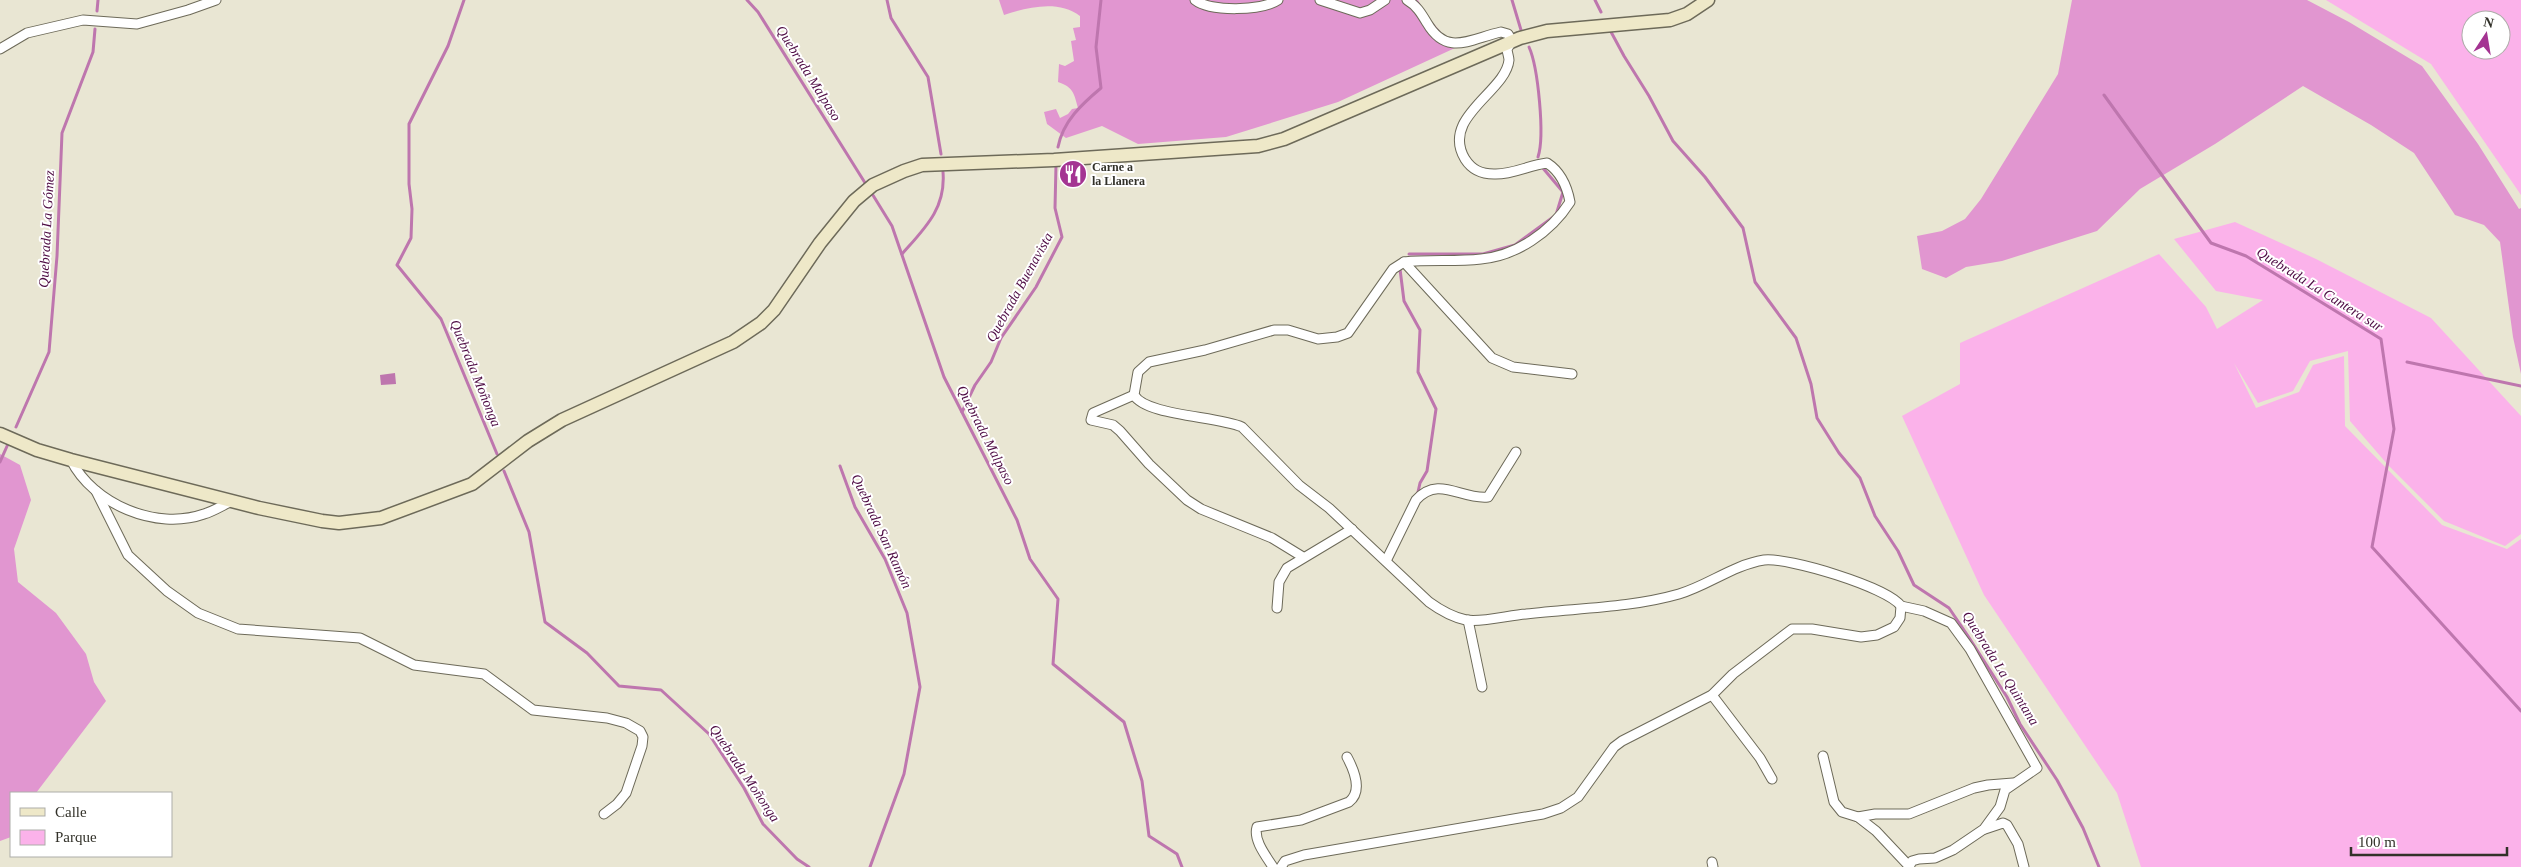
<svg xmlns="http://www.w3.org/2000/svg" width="2521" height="867" font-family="'Times New Roman',serif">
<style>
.green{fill:#fbb2ea;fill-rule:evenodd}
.forest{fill:#e196d0}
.water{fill:#be76ae}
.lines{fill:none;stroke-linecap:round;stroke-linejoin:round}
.stream{stroke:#be76ae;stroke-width:3}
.street-casing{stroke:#6d6a59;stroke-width:11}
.secondary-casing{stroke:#6d6a59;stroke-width:15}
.street{stroke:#fff;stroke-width:9}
.secondary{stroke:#eee8c8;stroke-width:12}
.labels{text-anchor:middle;stroke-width:4;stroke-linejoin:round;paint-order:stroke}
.poi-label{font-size:12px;font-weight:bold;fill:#323129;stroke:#fff;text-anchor:start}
.water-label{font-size:14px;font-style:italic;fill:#4e0c44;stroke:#fff}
</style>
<rect width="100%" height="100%" fill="#e9e6d3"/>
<g class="green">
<path d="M2326,0h195v195l-90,-131zM2471,20h30v30h-30z"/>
<polygon points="2235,222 2316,259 2431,318 2521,416 2521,534 2505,546 2444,521 2388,465 2350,421 2348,351 2310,361 2293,391 2258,403 2234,363 2256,408 2299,392 2313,365 2344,356 2345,426 2442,525 2507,549 2521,539 2521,867 2141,867 2117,793 1984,595 1902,416 1960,384 1960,343 2159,254 2206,307 2217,329 2263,300 2216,291 2174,239"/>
</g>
<g class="forest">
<path d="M999,0h419l9,16 28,32 -117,54 -112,35 -88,7 -36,-18 -36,12 -19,-14 -3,-12 12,-3 4,9 8,-4 4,-5 6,-1c-4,-15 -5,-21 -20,-26l1,-18 6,2 9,-5 -3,-20 5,-1 -3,-12 7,-1v-11c-21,-16 -52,-9 -76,-1z"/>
<polygon points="2072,0 2307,0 2349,22 2422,66 2478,144 2519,209 2521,208 2521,374 2513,337 2500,242 2484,225 2455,215 2414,153 2371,125 2303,86 2215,144 2140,189 2097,231 2002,261 1966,267 1946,278 1922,269 1917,236 1942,231 1965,219 1981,199 2058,74"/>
<polygon points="0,454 20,465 31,500 14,549 18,582 56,613 86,654 94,682 106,701 36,793 11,793 11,837 0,841"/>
</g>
<polygon class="water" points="395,373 396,384 381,385 380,375"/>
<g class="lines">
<g class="stream">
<polyline points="464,0 448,46 409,124 409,184 412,209 411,238 397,265 441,319 497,454"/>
<polyline points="747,0 758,12 867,186"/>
<polyline points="887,0 891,18 928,77 941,154"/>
<polyline points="1512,0 1521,30"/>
<polyline points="1595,0 1601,12"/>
<polyline points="97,11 98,0"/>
<polyline points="1610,30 1624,56 1649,96 1673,141 1705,177 1743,228 1755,282 1796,338 1811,384 1817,418 1839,453 1860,478 1875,516 1898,551 1914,585 1949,608 1968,636 2007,697 2020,724 2057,780 2083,828 2099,867"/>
<path d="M1529,47c9,20 16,89 9,110"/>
<polyline points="2104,95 2211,243 2246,256 2381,339 2394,429 2372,547 2521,711"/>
<path d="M1058,147c5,-26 24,-43 43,-59l-5,-41 5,-47"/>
<polyline points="871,192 892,226 944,377 1017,520 1030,559 1058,599 1053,664 1124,722 1142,781 1149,836 1177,854 1182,867"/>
<path d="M902,254c22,-25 44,-45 41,-82"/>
<polyline points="1409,254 1483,254 1515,245 1556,215 1563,192 1542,167"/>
<polyline points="1400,269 1404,301 1420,330 1418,372 1436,409 1427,471 1420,483 1418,492"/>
<polyline points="2407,362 2521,386"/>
<polyline points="962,412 975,385 991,362 1001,338 1036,287 1062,237 1055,208 1056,165"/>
<polyline points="16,427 49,352 57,256 62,133 93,52 95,29"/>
<polyline points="0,462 8,444"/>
<polyline points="840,466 855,507 885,559 907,613 920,687 904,774 870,867"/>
<polyline points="504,471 529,532 545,622 587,653 619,686 661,690 709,734 744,788 763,824 797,859 809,867"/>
</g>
<defs>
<g id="street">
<path d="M1195,0c15,12 67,11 83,0"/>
<polyline points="1320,0 1360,13 1370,10 1385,0"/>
<polyline points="0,49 27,33 83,20 137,24 188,10 216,0"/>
<polyline points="1404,262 1492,358 1513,367 1572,374"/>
<polyline points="1134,395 1093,413 1091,420 1113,425 1120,431 1149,464 1187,500 1201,509 1272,538 1303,557"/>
<path d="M71,460c22,44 85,71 133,54 10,-3 19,-9 28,-13"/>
<polyline points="96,491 128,555 167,591 198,613 238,629 360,638 414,665 484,674 533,710 607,718 626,723 640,731 643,737 642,746 626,793 617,804 604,814"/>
<path d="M1386,561l30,-61c23,-25 45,0 72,-3l28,-45"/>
<polyline points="1901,606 1924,611 1951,623 1970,649 2037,768 2005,790 2000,807 1984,829 1953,850 1935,858 1919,859 1912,861 1909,867"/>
<polyline points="1277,608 1279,582 1287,568 1352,529"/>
<polyline points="1468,620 1482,687"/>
<polyline points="1712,695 1760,758 1772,779"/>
<polyline points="1823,756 1834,802 1842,812 1858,817 1876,831 1909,866"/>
<polyline points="1858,817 1875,814 1909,814 1974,788 1988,785 2013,783"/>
<polyline points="1985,829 2003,823 2007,825 2018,844 2024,867"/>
<polyline points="1712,862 1713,867"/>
<path d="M1273,867c-7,-11 -20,-27 -16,-40l44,-7 48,-18c14,-11 5,-32 -2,-45"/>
<path d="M1281,867l4,-6 19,-6 239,-41 18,-6 17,-11 36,-50 8,-6 90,-46 21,-21 59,-45h20l49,8 16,-2 17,-8 6,-9 1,-12c-14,-19 -113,-49 -137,-46 -31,5 -55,25 -85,34 -49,14 -102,14 -153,20 -16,1 -45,9 -60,6 -14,-3 -26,-10 -37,-18l-100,-94 -30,-23 -57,-58c-24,-11 -96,-11 -108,-32l4,-23 11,-10 56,-12 69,-20h14l30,9 19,-2 11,-4 45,-64 11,-7c25,-3 51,0 77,-3 35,-3 70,-27 89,-57 -3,-16 -9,-30 -23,-39 -18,2 -35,12 -53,11 -13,0 -22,-4 -29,-15 -25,-42 41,-67 44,-99 0,-3 -2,-8 -2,-11l5,-8 -4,-7 -7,-2c-31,7 -54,25 -74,-9 -6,-10 -10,-17 -20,-23"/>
</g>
<polyline id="secondary" points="0,434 37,450 71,460 259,508 322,521 339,523 381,518 472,484 528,441 562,420 733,342 761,323 774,310 820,243 854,201 873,185 904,171 922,165 1054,160 1258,146 1284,139 1520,38 1547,31 1670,20 1687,14 1708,0"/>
</defs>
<use href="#street" class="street-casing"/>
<use href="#secondary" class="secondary-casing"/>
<use href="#street" class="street"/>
<use href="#secondary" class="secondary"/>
</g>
<defs>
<symbol id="restaurant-disc" viewBox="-11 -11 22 22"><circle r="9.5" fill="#a43492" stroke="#fff"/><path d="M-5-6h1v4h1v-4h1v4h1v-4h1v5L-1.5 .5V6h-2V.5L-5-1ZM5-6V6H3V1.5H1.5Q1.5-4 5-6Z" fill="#fff"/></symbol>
</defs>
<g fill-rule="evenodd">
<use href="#restaurant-disc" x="1057" y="158" width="32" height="32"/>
</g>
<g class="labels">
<g class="poi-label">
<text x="1092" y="171">Carne a<tspan x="1092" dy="14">la Llanera</tspan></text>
</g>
<g class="water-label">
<text transform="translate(809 73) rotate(58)" y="5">Quebrada Malpaso</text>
<text transform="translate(46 229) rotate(-87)" y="5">Quebrada La Gómez</text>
<text transform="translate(1019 287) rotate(-61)" y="5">Quebrada Buenavista</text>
<text transform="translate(2320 289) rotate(32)" y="5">Quebrada La Cantera sur</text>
<text transform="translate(476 373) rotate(68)" y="5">Quebrada Moñonga</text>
<text transform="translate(986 435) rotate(63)" y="5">Quebrada Malpaso</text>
<text transform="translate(882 531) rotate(65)" y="5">Quebrada San Ramón</text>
<text transform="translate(2001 668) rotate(58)" y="5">Quebrada La Quintana</text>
<text transform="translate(745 773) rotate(56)" y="5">Quebrada Moñonga</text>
</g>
</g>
<rect x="10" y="792" width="162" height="65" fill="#ffffff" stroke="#adada9"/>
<rect x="20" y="808" width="25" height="8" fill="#eee8c8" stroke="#adada9"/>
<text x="55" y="817" font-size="15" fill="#323129">Calle</text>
<rect x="20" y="830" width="25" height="15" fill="#fbb2ea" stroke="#adada9"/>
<text x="55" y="842" font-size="15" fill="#323129">Parque</text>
<g transform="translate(2486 35) rotate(12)"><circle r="24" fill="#ffffff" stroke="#adada9"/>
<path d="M0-4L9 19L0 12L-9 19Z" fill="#a43492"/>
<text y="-8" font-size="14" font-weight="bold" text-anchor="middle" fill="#323129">N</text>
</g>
<path d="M2351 847v8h156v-8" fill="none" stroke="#323129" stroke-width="2.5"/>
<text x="2358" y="847" font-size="15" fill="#323129" stroke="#ffffff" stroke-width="4" paint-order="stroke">100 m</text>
</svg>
